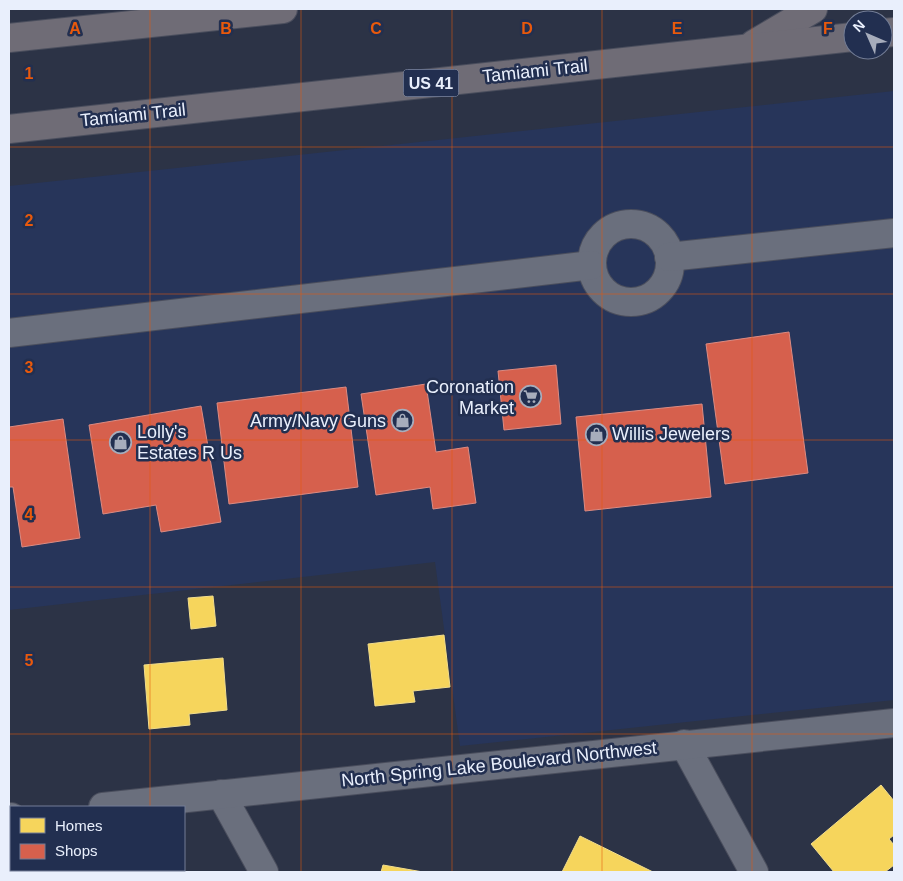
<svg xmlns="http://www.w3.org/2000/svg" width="903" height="881" font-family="Arial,sans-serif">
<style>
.built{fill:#27355a}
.homes{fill:#f6d55c;stroke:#f2dd8c}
.shops{fill:#d6604d;stroke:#dc8b82}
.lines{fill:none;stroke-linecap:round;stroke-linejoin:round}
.minor-casing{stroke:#4a4e5d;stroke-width:30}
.major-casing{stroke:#4a4e5d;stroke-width:30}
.minor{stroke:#6a6f7d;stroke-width:28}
.major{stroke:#6f6c76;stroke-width:28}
.grid{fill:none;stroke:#e8590c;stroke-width:1;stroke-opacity:0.55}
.labels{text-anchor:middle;stroke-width:5;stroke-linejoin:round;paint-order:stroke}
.shield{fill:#222f50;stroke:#adb5c8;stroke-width:1}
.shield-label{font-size:16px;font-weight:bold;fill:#e9effc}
.street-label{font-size:18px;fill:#e9effc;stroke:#222f50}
.poi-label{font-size:18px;fill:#e9effc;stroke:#222f50;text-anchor:end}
.grid-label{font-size:16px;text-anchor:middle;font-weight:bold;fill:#e8590c;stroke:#222f50;stroke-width:5;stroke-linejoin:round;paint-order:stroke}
</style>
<rect width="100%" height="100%" fill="#2c3346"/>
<polygon class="built" points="894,91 894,700 460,746 435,562 9,610 9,186"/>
<g class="homes">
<polygon points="213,596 216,626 191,629 188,598"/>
<polygon points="444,635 450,687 413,691 415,702 375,706 368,644"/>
<polygon points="223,658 227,710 189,714 190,725 149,729 144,665"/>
<polygon points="881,785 894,801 894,835 889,839 894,845 894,865 885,872 834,872 811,844"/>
<polygon points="580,836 653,872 562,872"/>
<polygon points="383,865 423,872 381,872"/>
</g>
<g class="shops">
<polygon points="789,332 808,473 725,484 706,344"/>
<polygon points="556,365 561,424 504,430 498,371"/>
<polygon points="426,384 436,452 468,447 476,503 433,509 430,487 376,495 361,394"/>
<polygon points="346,387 358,487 229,504 217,403"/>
<polygon points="702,404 711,497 585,511 576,417"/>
<polygon points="201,406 221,522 161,532 156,505 103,514 89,425"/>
<polygon points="63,419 80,538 22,547 13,487 9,487 9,427"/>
</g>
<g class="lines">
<defs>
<g id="minor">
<circle cx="631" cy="263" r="39"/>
<polyline points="669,257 894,233"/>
<polyline points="9,333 592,265"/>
<polyline points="684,744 754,872"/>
<polyline points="221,794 264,872"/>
<polyline points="103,807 894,723"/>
<polyline points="9,818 11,817"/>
</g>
<g id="major">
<polyline points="883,33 894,32"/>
<polyline points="9,38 283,9"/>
<polyline points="754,44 813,9"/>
<polyline points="9,129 853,37"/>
</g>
</defs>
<use href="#minor" class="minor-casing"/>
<use href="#major" class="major-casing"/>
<use href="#minor" class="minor"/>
<use href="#major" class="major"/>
</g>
<path class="grid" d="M150,9v798M301,9v863M452,9v863M602,9v863M752,9v863M9,147h885M9,294h885M9,440h885M9,587h885M9,734h885M150,870v2"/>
<defs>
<symbol id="supermarket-ring" viewBox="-11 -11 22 22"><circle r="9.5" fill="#222f50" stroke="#a7adbc" stroke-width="1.5"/><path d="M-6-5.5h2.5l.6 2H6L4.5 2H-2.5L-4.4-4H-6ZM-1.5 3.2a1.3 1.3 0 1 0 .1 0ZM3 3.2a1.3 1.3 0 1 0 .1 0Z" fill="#a7adbc"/></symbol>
<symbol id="shop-ring" viewBox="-11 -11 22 22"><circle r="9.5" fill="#222f50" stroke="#a7adbc" stroke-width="1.5"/><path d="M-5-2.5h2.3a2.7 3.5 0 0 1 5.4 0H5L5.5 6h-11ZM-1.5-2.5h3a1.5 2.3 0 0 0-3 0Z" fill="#a7adbc"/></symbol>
</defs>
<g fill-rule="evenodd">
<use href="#supermarket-ring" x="518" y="384" width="25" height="25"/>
<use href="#shop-ring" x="390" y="408" width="25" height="25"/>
<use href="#shop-ring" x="584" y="422" width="25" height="25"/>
<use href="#shop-ring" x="108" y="430" width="25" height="25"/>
</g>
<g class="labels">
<rect class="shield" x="403.5" y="69.5" width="55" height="27" rx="4"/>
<g class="shield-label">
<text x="431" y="89">US 41</text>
</g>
<g class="street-label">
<text transform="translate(535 71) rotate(-6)" y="6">Tamiami Trail</text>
<text transform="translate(133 115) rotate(-6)" y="6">Tamiami Trail</text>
<text transform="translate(499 764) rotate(-6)" y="6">North Spring Lake Boulevard Northwest</text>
</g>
<g class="poi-label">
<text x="514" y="393">Coronation<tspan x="514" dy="21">Market</tspan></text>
<text x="386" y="427">Army/Navy Guns</text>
<text x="137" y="438" text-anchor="start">Lolly's<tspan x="137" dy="21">Estates R Us</tspan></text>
<text x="612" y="440" text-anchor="start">Willis Jewelers</text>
</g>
</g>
<g class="grid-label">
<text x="75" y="34">A</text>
<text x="226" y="34">B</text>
<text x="376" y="34">C</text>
<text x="527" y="34">D</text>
<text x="677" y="34">E</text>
<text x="828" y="34">F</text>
<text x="29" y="79">1</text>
<text x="29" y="226">2</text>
<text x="29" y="373">3</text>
<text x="29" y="520">4</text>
<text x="29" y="666">5</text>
</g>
<rect width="903" height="881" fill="none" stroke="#e9effc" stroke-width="20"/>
<rect x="10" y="806" width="175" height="65" fill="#222f50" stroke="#727c95"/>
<rect x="20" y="818" width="25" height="15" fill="#f6d55c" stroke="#727c95"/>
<text x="55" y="831" font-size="15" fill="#e9effc">Homes</text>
<rect x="20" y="844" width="25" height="15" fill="#d6604d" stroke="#727c95"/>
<text x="55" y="856" font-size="15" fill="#e9effc">Shops</text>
<g transform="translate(868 35) rotate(315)"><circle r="24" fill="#222f50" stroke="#727c95"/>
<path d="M0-4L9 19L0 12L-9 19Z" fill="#a7adbc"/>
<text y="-8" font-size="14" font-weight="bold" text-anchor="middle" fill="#e9effc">N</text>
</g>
</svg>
